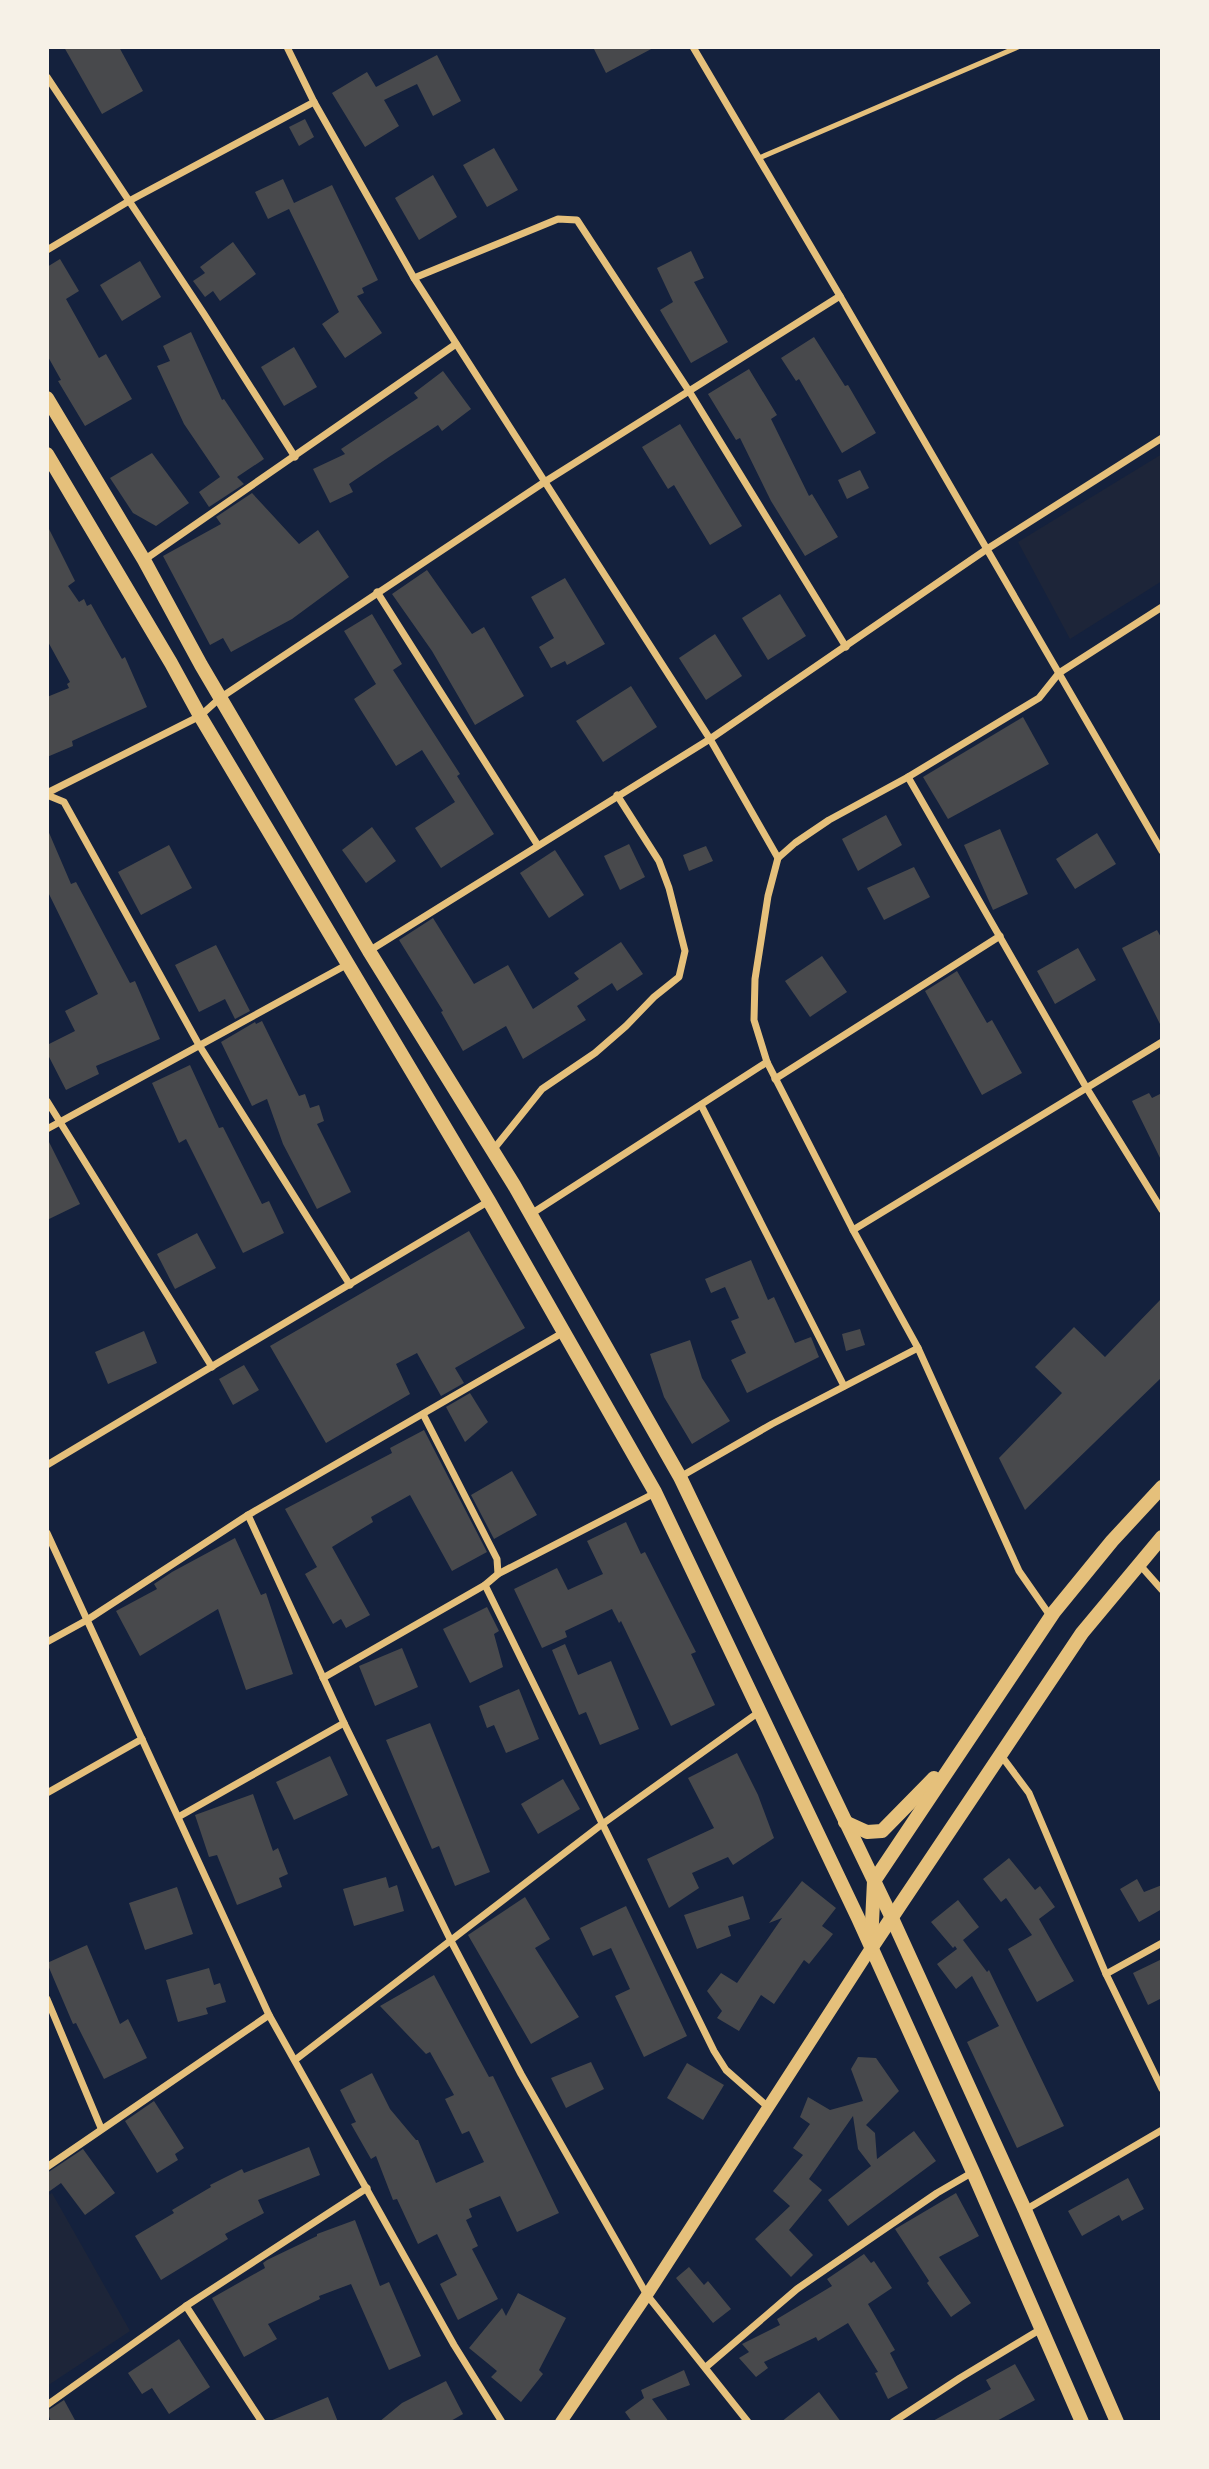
<svg xmlns="http://www.w3.org/2000/svg" width="1209" height="2469" font-family="'DejaVu Sans',sans-serif">
<style>
.green{fill:#1d2539}
.building{fill:#48494c}
.lines{fill:none;stroke-linecap:round;stroke-linejoin:round}
.service{stroke:#e5c07b;stroke-width:5}
.minor{stroke:#e5c07b;stroke-width:7}
.tertiary{stroke:#e5c07b;stroke-width:12}
.secondary{stroke:#e5c07b;stroke-width:14}
</style>
<rect width="100%" height="100%" fill="#14213d"/>
<g class="green">
<polygon points="1162,454 1162,581 1070,639 1018,542"/>
<polygon points="52,2193 130,2331 47,2386 47,2196"/>
</g>
<g class="building">
<polygon points="64,47 119,47 143,91 102,114"/>
<polygon points="593,47 655,47 606,73"/>
<polygon points="437,55 461,101 433,116 417,84 384,100 399,126 365,147 332,93 367,72 376,87"/>
<polygon points="305,119 314,137 299,146 289,127"/>
<polygon points="494,148 518,190 487,207 463,165"/>
<polygon points="433,175 457,217 419,240 395,198"/>
<polygon points="283,179 294,203 332,185 378,280 362,288 364,293 357,296 382,333 345,358 322,324 339,312 289,209 268,219 255,192"/>
<polygon points="233,242 256,274 220,301 213,291 205,297 193,281 205,273 200,267"/>
<polygon points="691,251 704,278 694,282 728,342 691,363 660,310 673,302 657,268"/>
<polygon points="60,259 79,291 66,299 99,358 106,354 132,399 85,426 58,381 61,380 47,355 47,267"/>
<polygon points="140,261 161,297 122,321 100,285"/>
<polygon points="191,332 222,400 224,399 264,459 237,477 244,484 209,507 199,492 220,477 184,424 157,366 170,361 163,346"/>
<polygon points="814,337 845,386 848,385 876,433 842,453 799,379 796,381 781,358"/>
<polygon points="294,347 317,387 284,406 261,367"/>
<polygon points="749,369 777,415 771,419 809,496 812,494 838,537 805,556 771,501 740,438 736,440 708,394"/>
<polygon points="443,371 471,409 442,431 438,425 389,457 349,484 353,492 330,503 313,469 345,454 341,449 418,398 414,393"/>
<polygon points="680,424 742,526 710,545 674,485 668,489 642,447"/>
<polygon points="152,453 189,503 156,526 133,513 110,478"/>
<polygon points="860,470 869,488 847,499 838,480"/>
<polygon points="252,493 299,544 318,530 349,577 292,619 231,652 223,638 210,645 163,556 221,524 216,517"/>
<polygon points="47,525 75,581 68,586 79,602 84,599 87,606 91,604 122,659 125,657 147,707 72,741 73,746 47,757 47,697 69,688 67,684 70,682 47,640"/>
<polygon points="427,570 472,634 484,627 524,696 475,725 432,651 392,594"/>
<polygon points="565,578 605,644 567,665 565,661 551,668 539,647 554,638 531,597"/>
<polygon points="780,594 806,636 768,660 742,618"/>
<polygon points="372,614 402,664 393,670 460,774 457,776 494,834 441,868 415,828 455,802 422,750 396,766 354,699 376,684 344,631"/>
<polygon points="715,634 742,676 706,700 679,658"/>
<polygon points="631,686 657,727 603,762 576,721"/>
<polygon points="1023,717 1049,764 948,819 923,777"/>
<polygon points="886,815 902,845 858,871 842,839"/>
<polygon points="372,827 396,861 366,883 342,850"/>
<polygon points="47,828 71,884 76,882 130,983 135,981 160,1039 96,1066 99,1074 66,1090 47,1053 47,1045 75,1031 65,1011 98,994 47,890"/>
<polygon points="1000,829 1028,894 993,910 964,845"/>
<polygon points="1097,833 1116,864 1075,889 1056,859"/>
<polygon points="629,844 645,877 620,890 604,856"/>
<polygon points="169,845 192,888 141,915 118,872"/>
<polygon points="706,846 713,861 689,871 683,855"/>
<polygon points="555,850 584,895 549,918 520,873"/>
<polygon points="914,867 930,897 884,920 867,888"/>
<polygon points="433,918 474,984 508,965 533,1009 579,979 574,973 621,942 643,974 617,991 612,983 577,1006 586,1020 523,1059 506,1026 463,1051 441,1012 443,1011 399,940"/>
<polygon points="1157,930 1162,939 1162,1028 1122,948"/>
<polygon points="216,945 250,1011 235,1019 225,999 199,1012 175,965"/>
<polygon points="1078,948 1096,980 1055,1004 1037,971"/>
<polygon points="822,956 847,992 810,1017 785,981"/>
<polygon points="957,971 987,1023 992,1020 1022,1073 982,1095 925,991"/>
<polygon points="262,1021 299,1096 305,1094 310,1108 319,1105 324,1121 317,1124 351,1192 317,1209 283,1144 267,1099 252,1106 221,1042 255,1022 256,1024"/>
<polygon points="190,1065 219,1128 223,1127 262,1204 269,1201 284,1233 243,1253 186,1139 179,1143 152,1083"/>
<polygon points="1149,1093 1152,1098 1162,1093 1162,1162 1132,1101"/>
<polygon points="47,1138 80,1204 47,1220"/>
<polygon points="469,1231 525,1328 455,1368 464,1383 441,1396 417,1353 396,1364 410,1394 326,1443 270,1346"/>
<polygon points="197,1233 216,1268 175,1289 157,1254"/>
<polygon points="751,1260 768,1300 774,1297 795,1343 811,1337 819,1357 747,1393 731,1360 746,1353 731,1321 739,1318 725,1287 711,1293 705,1279"/>
<polygon points="1162,1298 1162,1377 1025,1510 999,1458 1062,1393 1035,1367 1074,1327 1105,1357"/>
<polygon points="860,1329 865,1345 846,1351 842,1334"/>
<polygon points="144,1331 157,1363 108,1384 95,1352"/>
<polygon points="690,1340 702,1378 730,1421 692,1444 664,1397 650,1354"/>
<polygon points="244,1365 259,1390 233,1405 219,1379"/>
<polygon points="470,1393 488,1422 465,1442 446,1407"/>
<polygon points="424,1430 487,1552 452,1571 410,1495 371,1517 373,1522 332,1547 370,1615 346,1628 341,1619 333,1624 305,1574 317,1567 285,1509 392,1453 390,1448"/>
<polygon points="512,1471 537,1515 494,1539 471,1495"/>
<polygon points="626,1522 641,1554 645,1552 696,1652 691,1654 715,1705 671,1726 621,1621 619,1623 612,1609 565,1631 567,1637 542,1648 514,1589 557,1568 568,1590 603,1574 587,1541"/>
<polygon points="235,1538 261,1595 266,1593 293,1674 246,1690 218,1609 140,1656 116,1611 157,1589 154,1584 172,1572"/>
<polygon points="487,1607 499,1631 494,1634 503,1667 470,1683 443,1629"/>
<polygon points="565,1644 578,1675 611,1661 639,1729 600,1745 586,1712 579,1715 552,1650"/>
<polygon points="402,1648 418,1687 375,1706 359,1666"/>
<polygon points="519,1689 539,1739 506,1753 494,1725 487,1728 479,1706"/>
<polygon points="430,1723 490,1872 455,1886 439,1846 432,1849 386,1740"/>
<polygon points="737,1753 758,1795 774,1838 733,1865 728,1857 692,1873 699,1888 669,1908 647,1859 714,1828 688,1778"/>
<polygon points="330,1756 348,1795 294,1820 276,1782"/>
<polygon points="563,1779 580,1809 538,1834 521,1804"/>
<polygon points="253,1794 273,1851 278,1848 288,1874 279,1878 282,1887 237,1905 217,1855 209,1857 195,1815"/>
<polygon points="1009,1858 1035,1890 1040,1886 1055,1907 1039,1919 1074,1981 1037,2002 1008,1949 1032,1935 1006,1898 1001,1902 983,1879"/>
<polygon points="386,1877 389,1888 397,1885 404,1911 354,1926 343,1889"/>
<polygon points="1137,1879 1144,1892 1162,1885 1162,1909 1139,1922 1120,1889"/>
<polygon points="802,1881 836,1908 822,1926 833,1934 809,1964 804,1960 774,2004 761,1995 739,2031 717,2018 722,2011 707,1991 721,1973 737,1983 782,1918 769,1923"/>
<polygon points="177,1887 193,1934 145,1950 129,1903"/>
<polygon points="743,1896 750,1919 728,1926 731,1936 697,1949 684,1915"/>
<polygon points="525,1897 550,1939 535,1948 579,2017 531,2044 468,1935"/>
<polygon points="958,1900 979,1927 963,1940 987,1972 989,1970 1064,2126 1017,2148 967,2042 999,2026 972,1976 956,1989 937,1964 957,1949 955,1946 953,1948 931,1922"/>
<polygon points="626,1906 687,2036 644,2057 615,1996 630,1989 611,1948 593,1956 580,1928"/>
<polygon points="87,1945 120,2024 128,2019 147,2058 104,2079 76,2023 73,2024 47,1963"/>
<polygon points="1162,1959 1162,1998 1148,2005 1133,1973"/>
<polygon points="209,1968 214,1985 220,1983 226,2002 206,2008 208,2014 178,2022 166,1980"/>
<polygon points="434,1975 489,2077 493,2076 559,2213 517,2232 500,2196 469,2209 472,2217 466,2220 478,2246 472,2249 498,2299 458,2320 440,2284 457,2275 437,2234 418,2244 397,2199 393,2200 376,2156 371,2159 351,2124 356,2122 340,2090 372,2073 390,2109 416,2140 418,2140 436,2183 484,2162 469,2131 462,2134 445,2099 454,2095 430,2052 426,2054 380,2006"/>
<polygon points="858,2057 876,2058 899,2091 866,2125 875,2133 877,2159 914,2131 936,2161 848,2226 828,2200 871,2166 858,2149 853,2116 809,2179 822,2190 789,2230 813,2255 791,2277 755,2239 790,2206 773,2191 803,2155 793,2148 810,2124 800,2117 808,2097 830,2110 863,2101 851,2069"/>
<polygon points="591,2062 604,2089 566,2108 551,2078"/>
<polygon points="687,2063 724,2085 703,2120 667,2098"/>
<polygon points="154,2101 184,2148 175,2154 178,2160 157,2173 125,2121"/>
<polygon points="309,2147 320,2175 258,2200 264,2213 225,2234 228,2239 161,2280 135,2236 174,2213 172,2210 211,2187 210,2185 242,2169 244,2173"/>
<polygon points="83,2149 115,2193 85,2215 61,2183 47,2193 47,2173"/>
<polygon points="1128,2178 1144,2209 1122,2221 1119,2215 1082,2236 1068,2211"/>
<polygon points="956,2193 979,2236 939,2257 971,2303 951,2317 927,2283 929,2281 895,2229"/>
<polygon points="355,2220 380,2286 389,2282 421,2356 389,2370 351,2284 319,2296 320,2299 268,2324 277,2339 244,2357 212,2298 265,2268 263,2263 267,2260 317,2236 317,2234"/>
<polygon points="864,2254 871,2263 874,2261 892,2288 868,2304 895,2350 890,2353 908,2388 888,2399 875,2373 878,2372 848,2323 818,2341 816,2337 764,2362 768,2368 756,2377 739,2358 749,2352 742,2344 780,2325 777,2319 832,2286 827,2279"/>
<polygon points="689,2267 704,2285 708,2281 731,2309 713,2323 676,2278"/>
<polygon points="518,2293 566,2318 539,2370 543,2374 521,2402 491,2377 497,2371 469,2348 502,2308 506,2316"/>
<polygon points="179,2339 210,2387 169,2414 152,2388 142,2394 128,2373"/>
<polygon points="1015,2364 1035,2400 995,2422 931,2422 991,2389 986,2380"/>
<polygon points="684,2370 690,2385 652,2399 669,2422 632,2422 625,2412 644,2398 641,2390"/>
<polygon points="446,2381 463,2414 449,2422 379,2422 402,2403"/>
<polygon points="819,2392 841,2422 781,2422"/>
<polygon points="328,2397 338,2422 270,2422 270,2421"/>
<polygon points="64,2400 76,2422 51,2422 47,2411"/>
</g>
<g class="lines">
<polyline class="service" points="759,158 1018,47"/>
<g class="minor">
<polyline points="287,47 314,102 414,278 710,739 987,549 1162,438"/>
<polyline points="693,47 840,296 1162,851"/>
<polyline points="47,77 204,314 295,457"/>
<polyline points="47,250 129,201 314,102"/>
<polyline points="414,278 558,219 577,220 689,391 846,647"/>
<polyline points="144,560 456,344"/>
<polyline points="377,592 537,844"/>
<polyline points="908,777 1086,1087 1162,1210"/>
<polyline points="47,793 200,716 220,698 546,481 840,296"/>
<polyline points="47,795 64,802 199,1045 350,1285"/>
<polyline points="369,951 710,739 778,858"/>
<polyline points="775,1079 1000,936"/>
<polyline points="47,1101 212,1367"/>
<polyline points="701,1105 844,1386"/>
<polyline points="47,1129 348,964"/>
<polyline points="493,1150 542,1089 595,1053 626,1026 654,997 679,977 685,951 669,888 659,861 617,795"/>
<polyline points="531,1214 767,1062"/>
<polyline points="853,1230 1162,1042"/>
<polyline points="423,1414 497,1559 498,1574 485,1585 714,2051 726,2070 768,2107"/>
<polyline points="47,1465 489,1201"/>
<polyline points="680,1477 772,1424 918,1348"/>
<polyline points="248,1515 344,1723 451,1941 521,2074 647,2295 748,2422"/>
<polyline points="47,1533 269,2015 454,2345 502,2422"/>
<polyline points="1139,1564 1162,1590"/>
<polyline points="498,1574 655,1493"/>
<polyline points="1051,1617 1019,1571 918,1348 853,1230 767,1062 754,1020 755,979 768,896 778,858 795,843 829,820 908,777 1039,698 1059,673 1162,607"/>
<polyline points="47,1642 87,1620 248,1515 564,1332"/>
<polyline points="323,1678 485,1585"/>
<polyline points="1000,1754 1029,1793 1106,1974 1162,2089"/>
<polyline points="47,1793 142,1739"/>
<polyline points="180,1816 344,1723"/>
<polyline points="1106,1974 1162,1943"/>
<polyline points="47,1999 101,2128"/>
<polyline points="295,2060 601,1825 759,1712"/>
<polyline points="47,2167 269,2015"/>
<polyline points="1025,2210 1162,2130"/>
<polyline points="186,2306 262,2422"/>
<polyline points="706,2367 797,2289 937,2193 973,2172"/>
<polyline points="47,2405 186,2306 367,2188"/>
<polyline points="893,2422 960,2378 1041,2329"/>
</g>
<polyline class="tertiary" points="561,2422 647,2295 871,1948"/>
<g class="secondary">
<polyline points="47,398 144,560 201,665 369,951 514,1185 680,1477 891,1916 1025,2210 1117,2422"/>
<polyline points="47,454 171,663 200,716 489,1201 655,1492 858,1918 973,2172 1082,2422"/>
<polyline points="845,1822 867,1832 882,1831 934,1778"/>
<polyline points="871,1943 874,1881 1054,1612 1112,1541 1162,1487"/>
<polyline points="872,1947 1082,1633 1162,1537"/>
</g>
</g>
<rect width="1209" height="2469" fill="none" stroke="#f6f1e7" stroke-width="98"/>
</svg>
